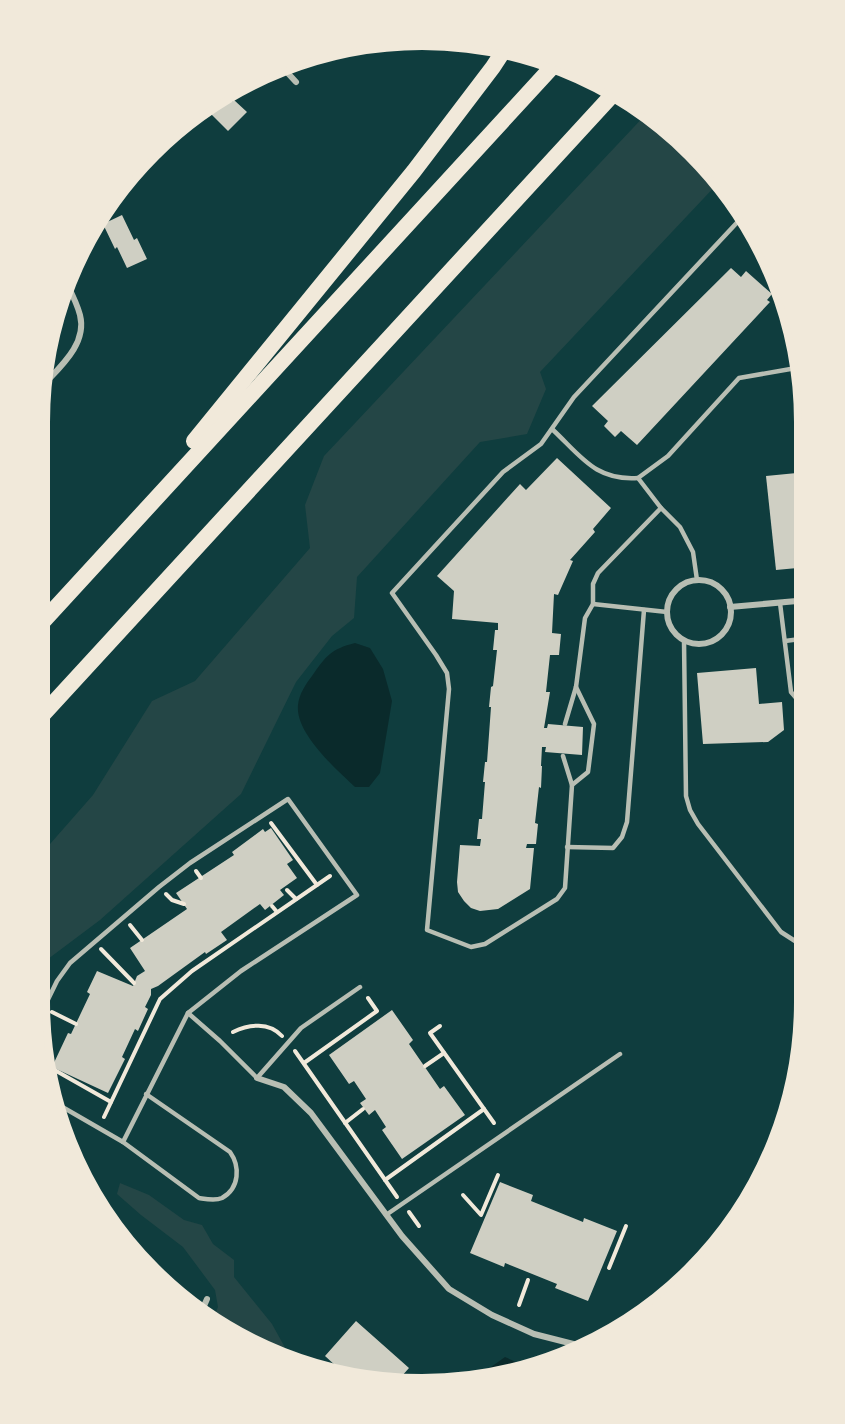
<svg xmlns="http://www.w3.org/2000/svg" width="845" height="1424" font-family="Arial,sans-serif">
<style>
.green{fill:#244646}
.water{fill:#0a2a2b}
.building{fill:#cfcfc3}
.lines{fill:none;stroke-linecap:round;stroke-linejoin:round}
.path{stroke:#f1e9da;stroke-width:4}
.service{stroke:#b8beb3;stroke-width:4.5}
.minor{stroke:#b8beb3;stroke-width:6}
.motorway{stroke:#f1e9da;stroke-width:16}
.rim{fill:none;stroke:#f1e9da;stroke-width:8}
</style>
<rect width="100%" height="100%" fill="#0f3d3e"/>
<g class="green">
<polygon points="649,111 696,149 720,181 540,372 546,389 527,434 480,442 357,577 354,618 332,636 296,682 241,794 100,920 36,968 36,860 93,795 152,701 195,681 310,548 305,505 324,456"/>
<polygon points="120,1183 149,1195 184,1220 202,1225 213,1244 234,1260 234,1277 272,1324 288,1353 303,1366 211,1324 218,1307 215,1290 183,1247 141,1215 117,1194"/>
</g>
<g class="water">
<path d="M355,643l15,5 13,21 9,32 -12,72 -11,14h-14c-19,-18 -60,-54 -57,-82 1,-11 8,-21 14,-29 14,-20 19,-27 43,-33z"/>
<polygon points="505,1357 529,1368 482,1379 491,1367"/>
</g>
<g class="building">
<polygon points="224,94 232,102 234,100 247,112 228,131 203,106 207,101"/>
<polygon points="122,215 134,240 137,238 147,259 127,268 117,247 115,249 103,224"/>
<polygon points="731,268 741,277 746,271 772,294 767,300 770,302 637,445 621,431 615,437 604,426 608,421 592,406"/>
<polygon points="557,458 611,508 593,529 595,532 570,560 573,561 558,595 554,594 552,633 561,634 559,655 550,655 546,692 550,692 544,728 547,728 548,724 583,727 582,755 545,752 546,747 542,747 541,766 542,766 541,788 539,787 535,823 538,824 536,844 527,844 526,848 534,848 530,889 498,909 480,911 471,908 464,901 458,892 457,882 460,845 480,846 481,839 477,839 479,819 482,819 485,782 483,782 485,762 487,762 491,707 489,707 491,687 493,686 497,650 493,650 495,630 498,630 498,623 452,619 454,591 437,576 520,484 526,490"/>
<polygon points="807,472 808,567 776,570 766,476"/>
<polygon points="756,668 759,704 782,702 784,730 768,742 703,744 697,673"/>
<polygon points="271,828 293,860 287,864 297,878 280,890 284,895 265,910 260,904 221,932 227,940 206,954 205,952 158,986 151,989 151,995 145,1007 148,1009 138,1031 135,1029 122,1057 125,1059 108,1093 52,1067 68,1033 71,1034 90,994 87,992 97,971 133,986 137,976 145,971 130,948 187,909 176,893 234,855 232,852 263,829 265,832"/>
<polygon points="392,1010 413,1040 409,1044 440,1089 444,1086 465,1115 402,1159 382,1130 386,1127 375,1110 369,1115 360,1103 366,1099 354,1081 349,1084 329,1055"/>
<polygon points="500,1182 533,1195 531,1201 583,1222 584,1218 617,1231 588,1301 555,1288 557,1284 505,1263 504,1267 470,1253"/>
<polygon points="356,1321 409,1368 401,1377 408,1383 348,1377 325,1356"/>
</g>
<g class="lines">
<g class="path">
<polyline points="271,823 317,885"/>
<polyline points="196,871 201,878"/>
<polyline points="287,890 296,899"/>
<polyline points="166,894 172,900 184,904"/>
<polyline points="272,906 277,912"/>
<polyline points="130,925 142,940"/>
<polyline points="101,949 134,983"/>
<polyline points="52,1012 76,1024"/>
<polyline points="440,1026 430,1033 494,1123"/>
<path d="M233,1032c16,-8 36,-10 49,4"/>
<polyline points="295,1051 397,1197"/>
<polyline points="304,1063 377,1011 368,998"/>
<polyline points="425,1066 444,1053"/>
<polyline points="51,1068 111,1102"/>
<polyline points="104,1117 160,999 192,971 330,876"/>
<polyline points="345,1123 363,1109"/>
<polyline points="385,1180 484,1109"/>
<polyline points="463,1195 481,1215 498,1175"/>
<polyline points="409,1212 419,1226"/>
<polyline points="609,1268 626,1226"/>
<polyline points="519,1305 528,1280"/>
</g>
<g class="service">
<path d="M552,429c29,27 43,52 86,49"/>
<polyline points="697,580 693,552 680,527 661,508 638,478 668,456 739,378 802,367"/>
<polyline points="780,603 791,692 808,712"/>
<polyline points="593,604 667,612"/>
<polyline points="684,641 686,796 690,810 698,824 781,932 795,941 808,943"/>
<polyline points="785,641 808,638"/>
<polyline points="576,687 594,724 588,772 572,785 565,888 557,899 485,944 471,947 427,930 449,689 447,673 436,655 392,593 503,472 541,444 574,397 745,214"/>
<polyline points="565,724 576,687 585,618 593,604 593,584 598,573 661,508"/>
<polyline points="563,756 572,785"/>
<polyline points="567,847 613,848 622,837 627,822 644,610"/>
<polyline points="188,1013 220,1041 257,1078 301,1028 360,987"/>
<polyline points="39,1018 57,981 70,963 159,887 190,863 288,799 357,895 241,971 188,1013 123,1142"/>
<path d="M52,1101l71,41 76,56c7,1 16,3 23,0 18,-10 18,-32 8,-46l-84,-58"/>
<polyline points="386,1215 620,1054"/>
</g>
<g class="minor">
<polyline points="284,69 296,82"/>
<path d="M38,391c18,-21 50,-45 42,-76 -3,-12 -9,-23 -15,-35"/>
<circle cx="699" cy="612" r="32"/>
<polyline points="730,607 808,600"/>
<polyline points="257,1078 284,1087 311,1113 402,1236 449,1289 492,1315 534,1334 589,1348"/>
<polyline points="200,1315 207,1299"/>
</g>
<g class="motorway">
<polyline points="194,441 414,171 493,67 506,47"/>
<polyline points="37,628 553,66"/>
<polyline points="36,722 615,92"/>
</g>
</g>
<path d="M0 0H845V1424H0ZM422 46H422A376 376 0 0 1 798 422V1002A376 376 0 0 1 422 1378H422A376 376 0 0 1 46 1002V422A376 376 0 0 1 422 46Z" fill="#f1e9da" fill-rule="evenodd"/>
<path class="rim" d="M422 46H422A376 376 0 0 1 798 422V1002A376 376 0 0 1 422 1378H422A376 376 0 0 1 46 1002V422A376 376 0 0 1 422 46Z"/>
</svg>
